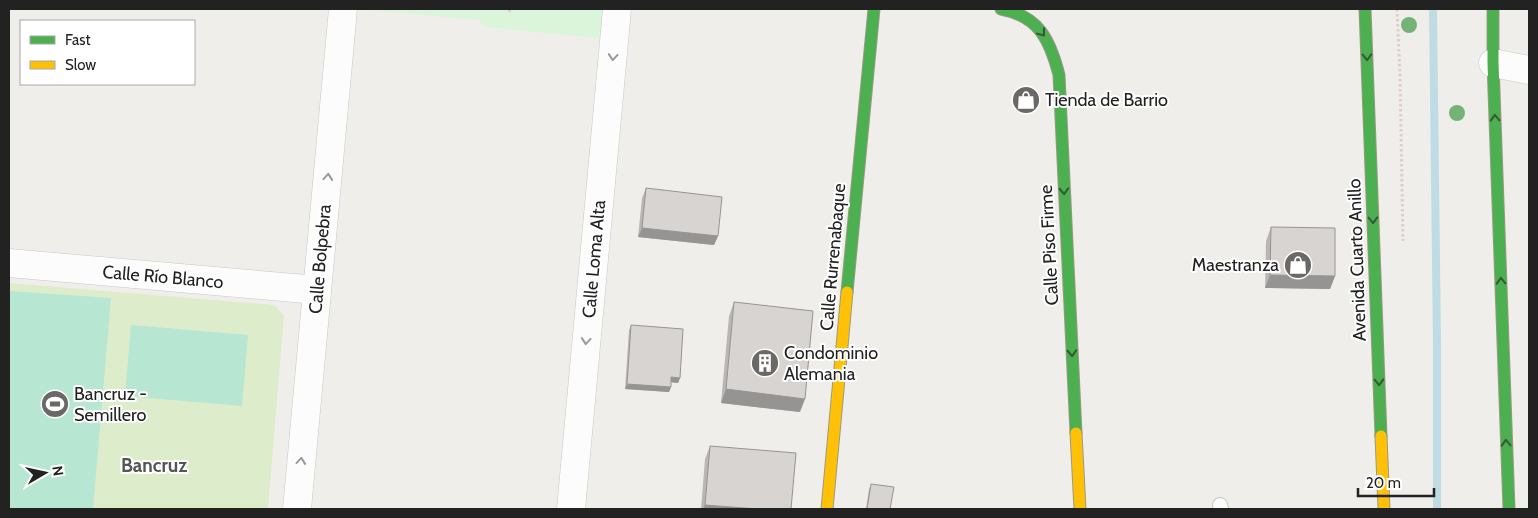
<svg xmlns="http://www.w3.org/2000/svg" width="1538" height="518" font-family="Cabin,sans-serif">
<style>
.grass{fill:#ddeccb}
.park{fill:#daf5da}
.pitch{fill:#b7e6d2}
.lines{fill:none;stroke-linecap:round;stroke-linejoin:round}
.stream{stroke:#bfdbe3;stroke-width:8}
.lane-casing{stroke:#c9c8c7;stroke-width:16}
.street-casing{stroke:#c9c8c7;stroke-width:29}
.fast-casing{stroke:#999a82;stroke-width:13}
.slow-casing{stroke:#999a82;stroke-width:13}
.path{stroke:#dccecd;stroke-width:3;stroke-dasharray:2.5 2.5;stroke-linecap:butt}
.lane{stroke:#fdfcfc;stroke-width:14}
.street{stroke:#fdfcfc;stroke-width:28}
.fast{stroke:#4caf50;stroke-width:11}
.slow{stroke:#ffc107;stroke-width:11}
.tree{fill:#73b476}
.wall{fill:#b9b6b5}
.shaded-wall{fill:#969493}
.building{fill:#d7d4d2;stroke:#969493}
.oneway{stroke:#335a34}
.oneway2{stroke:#9a9a9a}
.labels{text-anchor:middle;stroke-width:4;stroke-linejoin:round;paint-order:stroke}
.poi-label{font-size:18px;fill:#222;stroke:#fff;text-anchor:start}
.street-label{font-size:18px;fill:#222;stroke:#fff}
.neighbourhood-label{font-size:19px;font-weight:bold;fill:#555;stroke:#fff}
</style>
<rect width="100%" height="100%" fill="#f0eeeb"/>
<polygon class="grass" points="9,283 274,305 284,315 268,509 9,509"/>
<polygon class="park" points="359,9 610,9 607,39 484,27 479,20"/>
<g class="pitch">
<polygon points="9,291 111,298 93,509 9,509"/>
<polygon points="131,325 248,335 242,406 125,396"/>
</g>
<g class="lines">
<polyline class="stream" points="1433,9 1437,345 1437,509"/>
<defs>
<polyline id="lane" points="1220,505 1221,509"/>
<g id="street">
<polyline points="1493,63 1529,70"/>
<polyline points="9,263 317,290"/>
<polyline points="297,509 343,9"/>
<polyline points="571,509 617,9"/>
</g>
<g id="fast">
<path d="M1001,9c38,7 49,31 58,66l17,358"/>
<polyline points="1365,9 1381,436"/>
<polyline points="1493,9 1493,63 1509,509"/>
<polyline points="847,292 874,9"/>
</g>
<g id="slow">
<polyline points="1076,433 1080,509"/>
<polyline points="1381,436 1384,509"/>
<polyline points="827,509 847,292"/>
</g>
</defs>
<use href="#lane" class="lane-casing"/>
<use href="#street" class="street-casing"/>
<use href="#fast" class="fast-casing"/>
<use href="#slow" class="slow-casing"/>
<g class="path">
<polyline points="1397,9 1400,74 1403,241"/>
<polyline points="509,12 510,9"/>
</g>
<use href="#lane" class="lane"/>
<use href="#street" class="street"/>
<use href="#fast" class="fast"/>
<use href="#slow" class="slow"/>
</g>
<g class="tree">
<circle cx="1409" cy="25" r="8"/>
<circle cx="1457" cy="113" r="8"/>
</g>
<g class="wall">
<polygon points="646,188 718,236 714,245 638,237 642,198"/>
<polygon points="1271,227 1335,276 1330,289 1265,288 1266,241"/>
<polygon points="734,302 800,412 721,403 729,316"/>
<polygon points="631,325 680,378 678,383 671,382 671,387 669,392 625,389 629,330"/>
<polygon points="710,446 791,509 701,509 705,459"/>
<polygon points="871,484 890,509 866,509 869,489"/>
</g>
<g class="shaded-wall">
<polygon points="642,228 718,236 714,245 638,237"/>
<polygon points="1270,275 1335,276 1330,289 1265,288"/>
<polygon points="671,377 680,378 678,383 669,382"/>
<polygon points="627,384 671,387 669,392 625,389"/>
<polygon points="726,389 805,399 800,412 721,403"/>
<polygon points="705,505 758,509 703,509"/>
</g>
<g class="building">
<polygon points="646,188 722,197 718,236 642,228"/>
<polygon points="1271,227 1335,228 1335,276 1270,275"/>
<polygon points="734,302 813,311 805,399 726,389"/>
<polygon points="631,325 683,329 680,378 671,377 671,387 627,384"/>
<polygon points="710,446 796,453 791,509 758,509 705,505"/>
<polygon points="871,484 894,487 890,509 867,509"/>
</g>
<defs><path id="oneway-chevron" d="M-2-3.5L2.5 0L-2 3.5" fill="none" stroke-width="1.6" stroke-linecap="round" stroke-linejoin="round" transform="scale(1.25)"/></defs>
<g class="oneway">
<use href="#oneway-chevron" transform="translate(1042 33) rotate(53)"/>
<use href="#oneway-chevron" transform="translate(1367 57) rotate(88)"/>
<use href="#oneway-chevron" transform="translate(1495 118) rotate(-92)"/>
<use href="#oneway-chevron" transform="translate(1064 191) rotate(87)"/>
<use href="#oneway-chevron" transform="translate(1373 220) rotate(88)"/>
<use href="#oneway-chevron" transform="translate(1501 281) rotate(-92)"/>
<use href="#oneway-chevron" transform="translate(1072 353) rotate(87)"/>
<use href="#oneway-chevron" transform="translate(1379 382) rotate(88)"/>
<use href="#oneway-chevron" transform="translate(1506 443) rotate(-92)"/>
</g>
<g class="oneway2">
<use href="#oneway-chevron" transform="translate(613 57) rotate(95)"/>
<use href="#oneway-chevron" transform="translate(328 177) rotate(-85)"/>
<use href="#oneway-chevron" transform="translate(586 341) rotate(95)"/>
<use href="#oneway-chevron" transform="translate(301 461) rotate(-85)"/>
</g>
<defs>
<symbol id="shop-disc" viewBox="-11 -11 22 22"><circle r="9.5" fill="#6a6968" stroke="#fff"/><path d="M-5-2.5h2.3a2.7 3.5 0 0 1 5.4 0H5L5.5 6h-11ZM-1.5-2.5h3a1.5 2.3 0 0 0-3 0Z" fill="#fff"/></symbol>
<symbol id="building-disc" viewBox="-11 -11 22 22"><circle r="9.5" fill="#6a6968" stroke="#fff"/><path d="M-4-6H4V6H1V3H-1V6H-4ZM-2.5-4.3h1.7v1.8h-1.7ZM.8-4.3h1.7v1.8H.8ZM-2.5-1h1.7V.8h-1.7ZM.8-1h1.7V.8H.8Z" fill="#fff"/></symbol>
<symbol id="stadium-disc" viewBox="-11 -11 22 22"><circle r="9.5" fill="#6a6968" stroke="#fff"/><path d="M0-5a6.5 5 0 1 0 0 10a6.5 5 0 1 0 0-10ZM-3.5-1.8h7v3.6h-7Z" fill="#fff"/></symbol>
</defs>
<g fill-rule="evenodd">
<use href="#shop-disc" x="1010" y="84" width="32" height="32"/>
<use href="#shop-disc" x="1282" y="249" width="32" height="32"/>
<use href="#building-disc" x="749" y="347" width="32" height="32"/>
<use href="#stadium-disc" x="39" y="388" width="32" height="32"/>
</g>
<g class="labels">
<g class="poi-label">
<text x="1045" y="106">Tienda de Barrio</text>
<text x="1279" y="271" text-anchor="end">Maestranza</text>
<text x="784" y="359">Condominio<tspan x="784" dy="21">Alemania</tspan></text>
<text x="74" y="400">Bancruz -<tspan x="74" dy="21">Semillero</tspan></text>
</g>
<g class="street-label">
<text transform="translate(1049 245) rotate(-93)" y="6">Calle Piso Firme</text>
<text transform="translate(833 257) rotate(-85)" y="6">Calle Rurrenabaque</text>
<text transform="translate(320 259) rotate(-85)" y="6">Calle Bolpebra</text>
<text transform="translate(594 259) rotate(-85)" y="6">Calle Loma Alta</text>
<text transform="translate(1357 260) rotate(-92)" y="6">Avenida Cuarto Anillo</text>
<text transform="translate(163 277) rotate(5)" y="6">Calle Río Blanco</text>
</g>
<g class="neighbourhood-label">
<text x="154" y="472">Bancruz</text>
</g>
</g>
<rect width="1538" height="518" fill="none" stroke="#222222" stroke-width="20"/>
<rect x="20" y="20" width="175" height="65" fill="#ffffff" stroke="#a7a7a7"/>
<rect x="30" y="36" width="25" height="8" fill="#4caf50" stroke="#a7a7a7"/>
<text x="65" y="45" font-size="15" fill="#222222">Fast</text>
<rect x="30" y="61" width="25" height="8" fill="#ffc107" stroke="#a7a7a7"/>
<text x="65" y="70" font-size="15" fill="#222222">Slow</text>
<g transform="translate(45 473) rotate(81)" stroke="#ffffff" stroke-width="4" paint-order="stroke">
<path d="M0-4L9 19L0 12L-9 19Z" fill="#222222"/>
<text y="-8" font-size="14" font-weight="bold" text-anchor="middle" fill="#222222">N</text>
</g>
<path d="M1358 488v8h76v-8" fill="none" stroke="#222222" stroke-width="2.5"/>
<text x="1366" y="488" font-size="15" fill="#222222" stroke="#ffffff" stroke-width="4" paint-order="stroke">20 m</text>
</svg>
